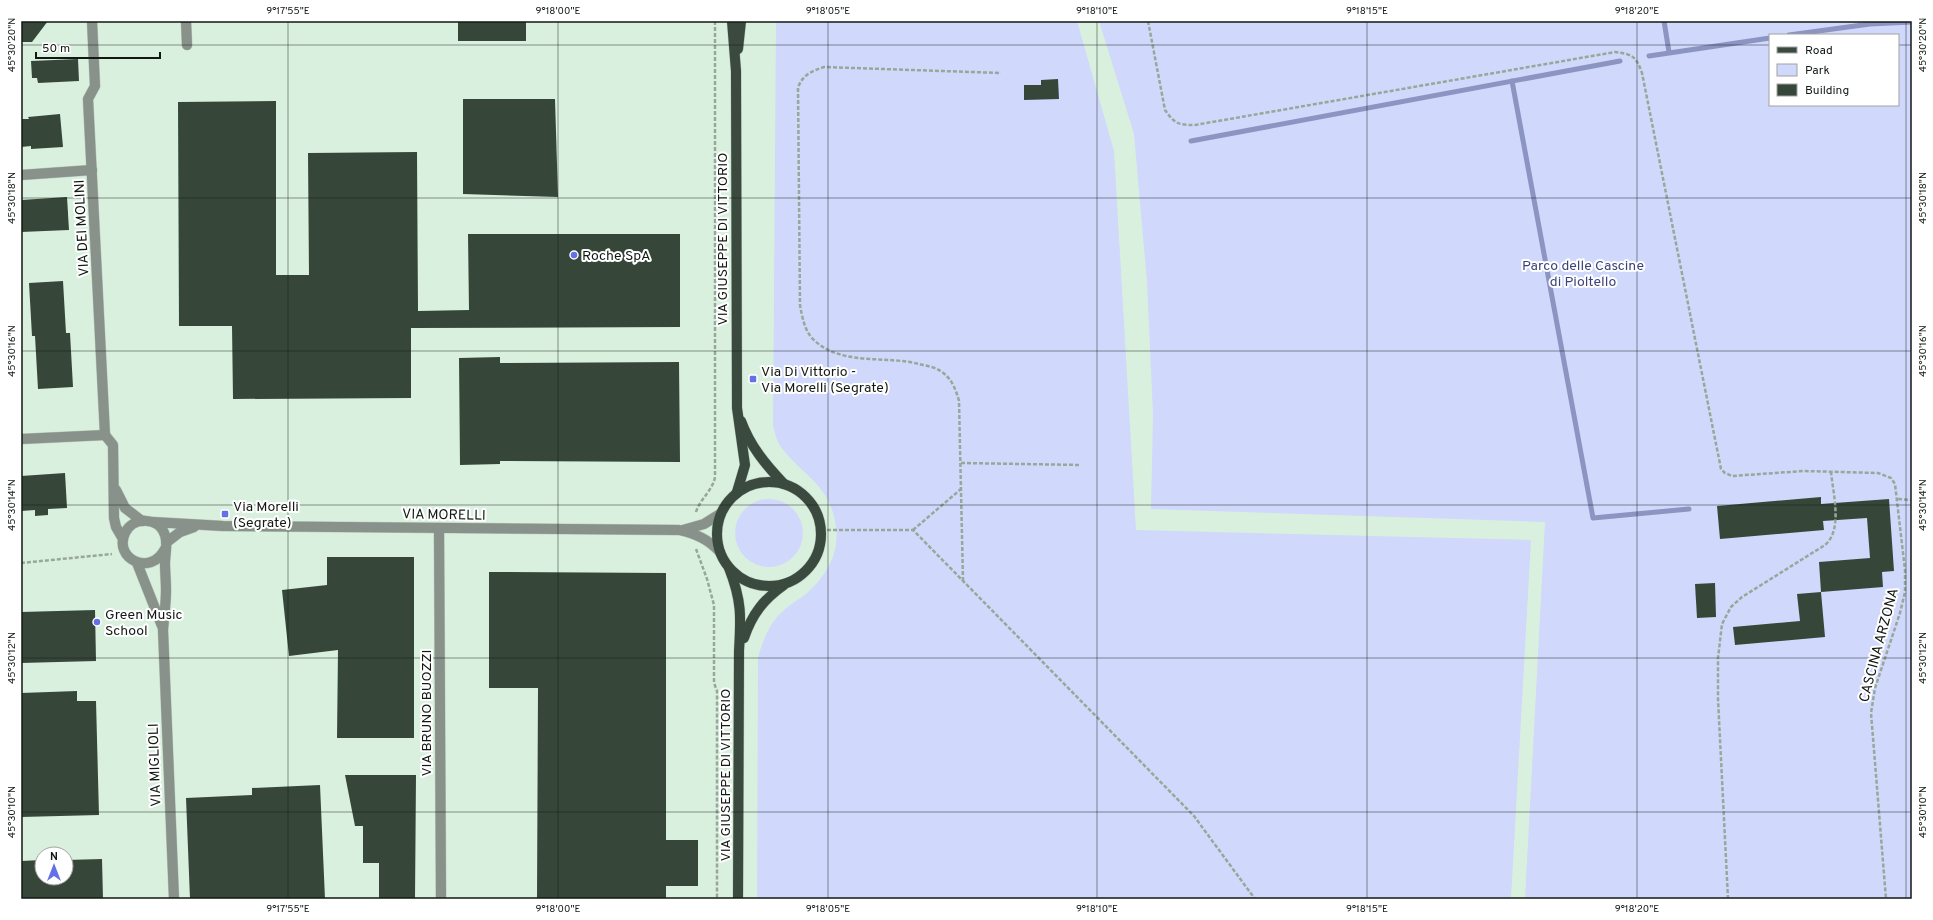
<svg xmlns="http://www.w3.org/2000/svg" width="1933" height="920" font-family="Overpass,sans-serif">
<style>
.green{fill:#d0d8fb;fill-rule:evenodd}
.lines{fill:none;stroke-linecap:round;stroke-linejoin:round}
.stream{stroke:#8c95c1;stroke-width:5}
.building{fill:#364739}
.minor-casing{stroke:#b6c9b9;stroke-width:11}
.major-casing{stroke:#b6c9b9;stroke-width:11}
.path{stroke:#97a89a;stroke-width:2.5;stroke-dasharray:4 2;stroke-linecap:butt}
.minor{stroke:#88918a;stroke-width:10}
.major{stroke:#3b4a3e;stroke-width:10}
.ticks{fill:none;stroke:#121913;stroke-width:1;stroke-opacity:0.45}
.poi-dot{fill:#6470e8;stroke:#fff;stroke-width:1.5}
.labels{text-anchor:middle;stroke-width:4;stroke-linejoin:round;paint-order:stroke}
.street-label{font-size:14px;fill:#121913;stroke:#fff}
.poi-label{font-size:14px;fill:#121913;stroke:#fff;text-anchor:start}
.park-label{font-size:14px;fill:#3b437c;stroke:#fff}
.neatline{fill:none;stroke:#121913;stroke-width:1.5}
.ticks-label{font-size:10px;text-anchor:middle;fill:#121913}
</style>
<rect width="100%" height="100%" fill="#daf0de"/>
<g class="green">
<path d="M776,21h301l37,130 22,379 395,10 -20,359h-754l1,-241c4,-15 9,-29 19,-41 8,-9 19,-16 29,-23 25,-22 37,-48 27,-81 -8,-31 -38,-44 -54,-69 -3,-5 -4,-12 -6,-18z"/>
<path d="M1099,21h813v878h-387l20,-377 -394,-13 2,-94 -6,-133 -13,-148zM1770,35h128v70h-128z"/>
<circle cx="769" cy="533" r="34"/>
</g>
<g class="lines">
<g class="stream">
<polyline points="1664,21 1669,52"/>
<polyline points="1789,35 1870,24 1912,22"/>
<polyline points="1649,56 1770,38"/>
<polyline points="1512,81 1593,518 1689,509"/>
<polyline points="1191,141 1620,61"/>
</g>
</g>
<g class="building">
<polygon points="21,21 48,21 32,42 21,42"/>
<rect x="458" y="21" width="68" height="20"/>
<polygon points="78,59 79,81 38,83 37,78 32,78 31,61"/>
<polygon points="1058,79 1059,99 1024,100 1024,85 1041,85 1041,80"/>
<polygon points="463,99 555,99 558,197 463,194"/>
<polygon points="276,101 276,275 309,275 308,153 417,152 418,311 469,310 468,234 680,234 680,327 411,328 411,398 233,399 232,326 179,326 178,102"/>
<polygon points="60,114 63,147 31,149 31,146 21,147 21,119 29,119 28,117"/>
<polygon points="67,197 69,230 21,232 21,200"/>
<polygon points="63,281 66,333 70,333 73,387 38,389 35,336 32,336 29,283"/>
<polygon points="500,357 500,363 679,362 680,462 500,461 500,464 460,465 459,358"/>
<polygon points="65,473 67,508 48,509 48,515 35,516 35,510 21,511 21,476"/>
<polygon points="1821,497 1821,504 1889,499 1894,571 1882,572 1883,587 1821,592 1819,562 1870,558 1867,518 1823,521 1824,530 1720,539 1717,506"/>
<polygon points="327,557 414,557 414,738 337,738 338,650 289,656 282,590 327,585"/>
<polygon points="489,572 666,573 666,840 698,840 698,886 666,886 666,899 537,899 538,688 489,688"/>
<polygon points="1715,583 1716,617 1697,618 1695,584"/>
<polygon points="1821,592 1825,637 1735,645 1733,627 1800,621 1797,594"/>
<polygon points="95,610 96,661 21,663 21,612"/>
<polygon points="77,691 77,701 96,701 99,815 21,817 21,693"/>
<polygon points="345,775 416,775 415,899 379,899 379,863 363,863 363,826 355,826"/>
<polygon points="320,785 325,899 190,899 186,798 252,795 252,788"/>
<polygon points="102,859 103,899 21,899 21,861 42,860 42,878 66,878 66,860"/>
</g>
<g class="lines">
<defs>
<g id="minor">
<polyline points="92,21 95,86 88,99 105,435"/>
<polyline points="186,21 187,45"/>
<polyline points="21,175 92,170"/>
<polyline points="105,435 113,445 114,518 116,527 123,539"/>
<polyline points="21,439 105,435"/>
<polyline points="116,490 125,508 142,521"/>
<path d="M153,522l70,4 456,4c17,4 29,9 41,22"/>
<polyline points="439,528 441,899"/>
<polyline points="683,530 704,524 720,514"/>
<polyline points="167,542 180,532 194,527"/>
<path d="M165,549c-14,28 -52,10 -40,-16 8,-17 34,-16 40,2 3,9 0,19 0,28 0,9 1,18 1,27 0,14 -2,27 -3,40l11,269"/>
<polyline points="137,563 162,626"/>
</g>
<g id="major">
<polyline points="732,21 736,71 737,408 745,465 737,492"/>
<polyline points="738,49 741,21"/>
<path d="M741,421c9,25 25,44 43,63"/>
<circle cx="769" cy="534" r="52"/>
<path d="M729,568c13,33 12,49 10,83l-1,248"/>
<path d="M744,638c8,-24 20,-39 40,-53"/>
</g>
</defs>
<use href="#minor" class="minor-casing"/>
<use href="#major" class="major-casing"/>
<g class="path">
<path d="M1148,21l17,89c10,14 13,15 30,15l420,-73c17,2 21,4 27,21l79,396 4,4 7,3 72,-5 74,2 13,5 4,6 10,86v22l-5,21 -25,75 -4,25 15,186"/>
<polyline points="961,463 1081,465"/>
<polyline points="1898,499 1912,500"/>
<path d="M696,512c4,-13 17,-22 19,-35v-456"/>
<polyline points="821,530 913,530 1194,816 1255,899"/>
<polyline points="913,530 961,489"/>
<polyline points="696,549 707,579 714,605 714,683 717,691 717,899"/>
<polyline points="21,563 112,554"/>
<path d="M963,581l-4,-180c-3,-11 -7,-22 -17,-29 -6,-5 -15,-6 -23,-8 -34,-9 -81,3 -108,-27 -7,-9 -9,-21 -11,-32l-2,-217c4,-13 14,-17 26,-21l177,6"/>
<path d="M1728,899l-10,-200v-41l4,-34 9,-17 11,-10 83,-52c18,-15 8,-52 6,-73"/>
</g>
<use href="#minor" class="minor"/>
<use href="#major" class="major"/>
</g>
<path class="ticks" d="M288,21v878M558,21v878M828,21v878M1097,21v878M1367,21v878M1637,21v878M1906,21v878M21,45h1749M1898,45h14M21,198h1891M21,351h1891M21,505h1891M21,658h1891M21,812h1891"/>
<g class="poi-dot">
<circle cx="574" cy="255" r="4"/>
<rect x="749" y="375" width="8" height="8" rx="2"/>
<rect x="221" y="510" width="8" height="8" rx="2"/>
<circle cx="97" cy="622" r="4"/>
</g>
<g class="labels">
<g class="street-label">
<text transform="translate(81 228) rotate(-93)" y="5">VIA DEI MOLINI</text>
<text transform="translate(722 239) rotate(-90)" y="5">VIA GIUSEPPE DI VITTORIO</text>
<text transform="translate(444 514) rotate(1)" y="5">VIA MORELLI</text>
<text transform="translate(1878 645) rotate(-75)" y="5">CASCINA ARZONA</text>
<text transform="translate(426 713) rotate(-90)" y="5">VIA BRUNO BUOZZI</text>
<text transform="translate(154 765) rotate(-92)" y="5">VIA MIGLIOLI</text>
<text transform="translate(725 775) rotate(-90)" y="5">VIA GIUSEPPE DI VITTORIO</text>
</g>
<g class="poi-label">
<text x="582" y="260">Roche SpA</text>
<text x="761" y="376">Via Di Vittorio -<tspan x="761" dy="16">Via Morelli (Segrate)</tspan></text>
<text x="233" y="511">Via Morelli<tspan x="233" dy="16">(Segrate)</tspan></text>
<text x="105" y="619">Green Music<tspan x="105" dy="16">School</tspan></text>
</g>
<g class="park-label">
<text x="1583" y="270">Parco delle Cascine<tspan x="1583" dy="16">di Pioltello</tspan></text>
</g>
</g>
<rect width="1933" height="920" fill="none" stroke="#ffffff" stroke-width="44"/>
<rect x="1769" y="34" width="130" height="72" fill="#ffffff" stroke="#a0a3a1"/>
<rect x="1777" y="47" width="20" height="6" fill="#3b4a3e" stroke="#a0a3a1"/>
<text x="1805" y="54" font-size="12" fill="#121913">Road</text>
<rect x="1777" y="64" width="20" height="12" fill="#d0d8fb" stroke="#a0a3a1"/>
<text x="1805" y="74" font-size="12" fill="#121913">Park</text>
<rect x="1777" y="84" width="20" height="12" fill="#364739" stroke="#a0a3a1"/>
<text x="1805" y="94" font-size="12" fill="#121913">Building</text>
<g transform="translate(54 866)"><circle r="19" fill="#ffffff" stroke="#a0a3a1"/>
<path d="M0-3L7 15L0 10L-7 15Z" fill="#6470e8"/>
<text y="-6" font-size="11" font-weight="bold" text-anchor="middle" fill="#121913">N</text>
</g>
<path d="M36 52v6h124v-6" fill="none" stroke="#121913" stroke-width="2"/>
<text x="42" y="52" font-size="12" fill="#121913" stroke="#ffffff" stroke-width="3" paint-order="stroke">50 m</text>
<rect x="22" y="22" width="1889" height="876" class="neatline"/>
<g class="ticks-label">
<text x="288" y="14">9°17'55"E</text>
<text x="558" y="14">9°18'00"E</text>
<text x="828" y="14">9°18'05"E</text>
<text x="1097" y="14">9°18'10"E</text>
<text x="1367" y="14">9°18'15"E</text>
<text x="1637" y="14">9°18'20"E</text>
<text transform="translate(11 45) rotate(-90)" y="4">45°30'20"N</text>
<text transform="translate(1922 45) rotate(-90)" y="4">45°30'20"N</text>
<text transform="translate(11 198) rotate(-90)" y="4">45°30'18"N</text>
<text transform="translate(1922 198) rotate(-90)" y="4">45°30'18"N</text>
<text transform="translate(11 351) rotate(-90)" y="4">45°30'16"N</text>
<text transform="translate(1922 351) rotate(-90)" y="4">45°30'16"N</text>
<text transform="translate(11 505) rotate(-90)" y="4">45°30'14"N</text>
<text transform="translate(1922 505) rotate(-90)" y="4">45°30'14"N</text>
<text transform="translate(11 658) rotate(-90)" y="4">45°30'12"N</text>
<text transform="translate(1922 658) rotate(-90)" y="4">45°30'12"N</text>
<text transform="translate(11 812) rotate(-90)" y="4">45°30'10"N</text>
<text transform="translate(1922 812) rotate(-90)" y="4">45°30'10"N</text>
<text x="288" y="912">9°17'55"E</text>
<text x="558" y="912">9°18'00"E</text>
<text x="828" y="912">9°18'05"E</text>
<text x="1097" y="912">9°18'10"E</text>
<text x="1367" y="912">9°18'15"E</text>
<text x="1637" y="912">9°18'20"E</text>
</g>
</svg>
